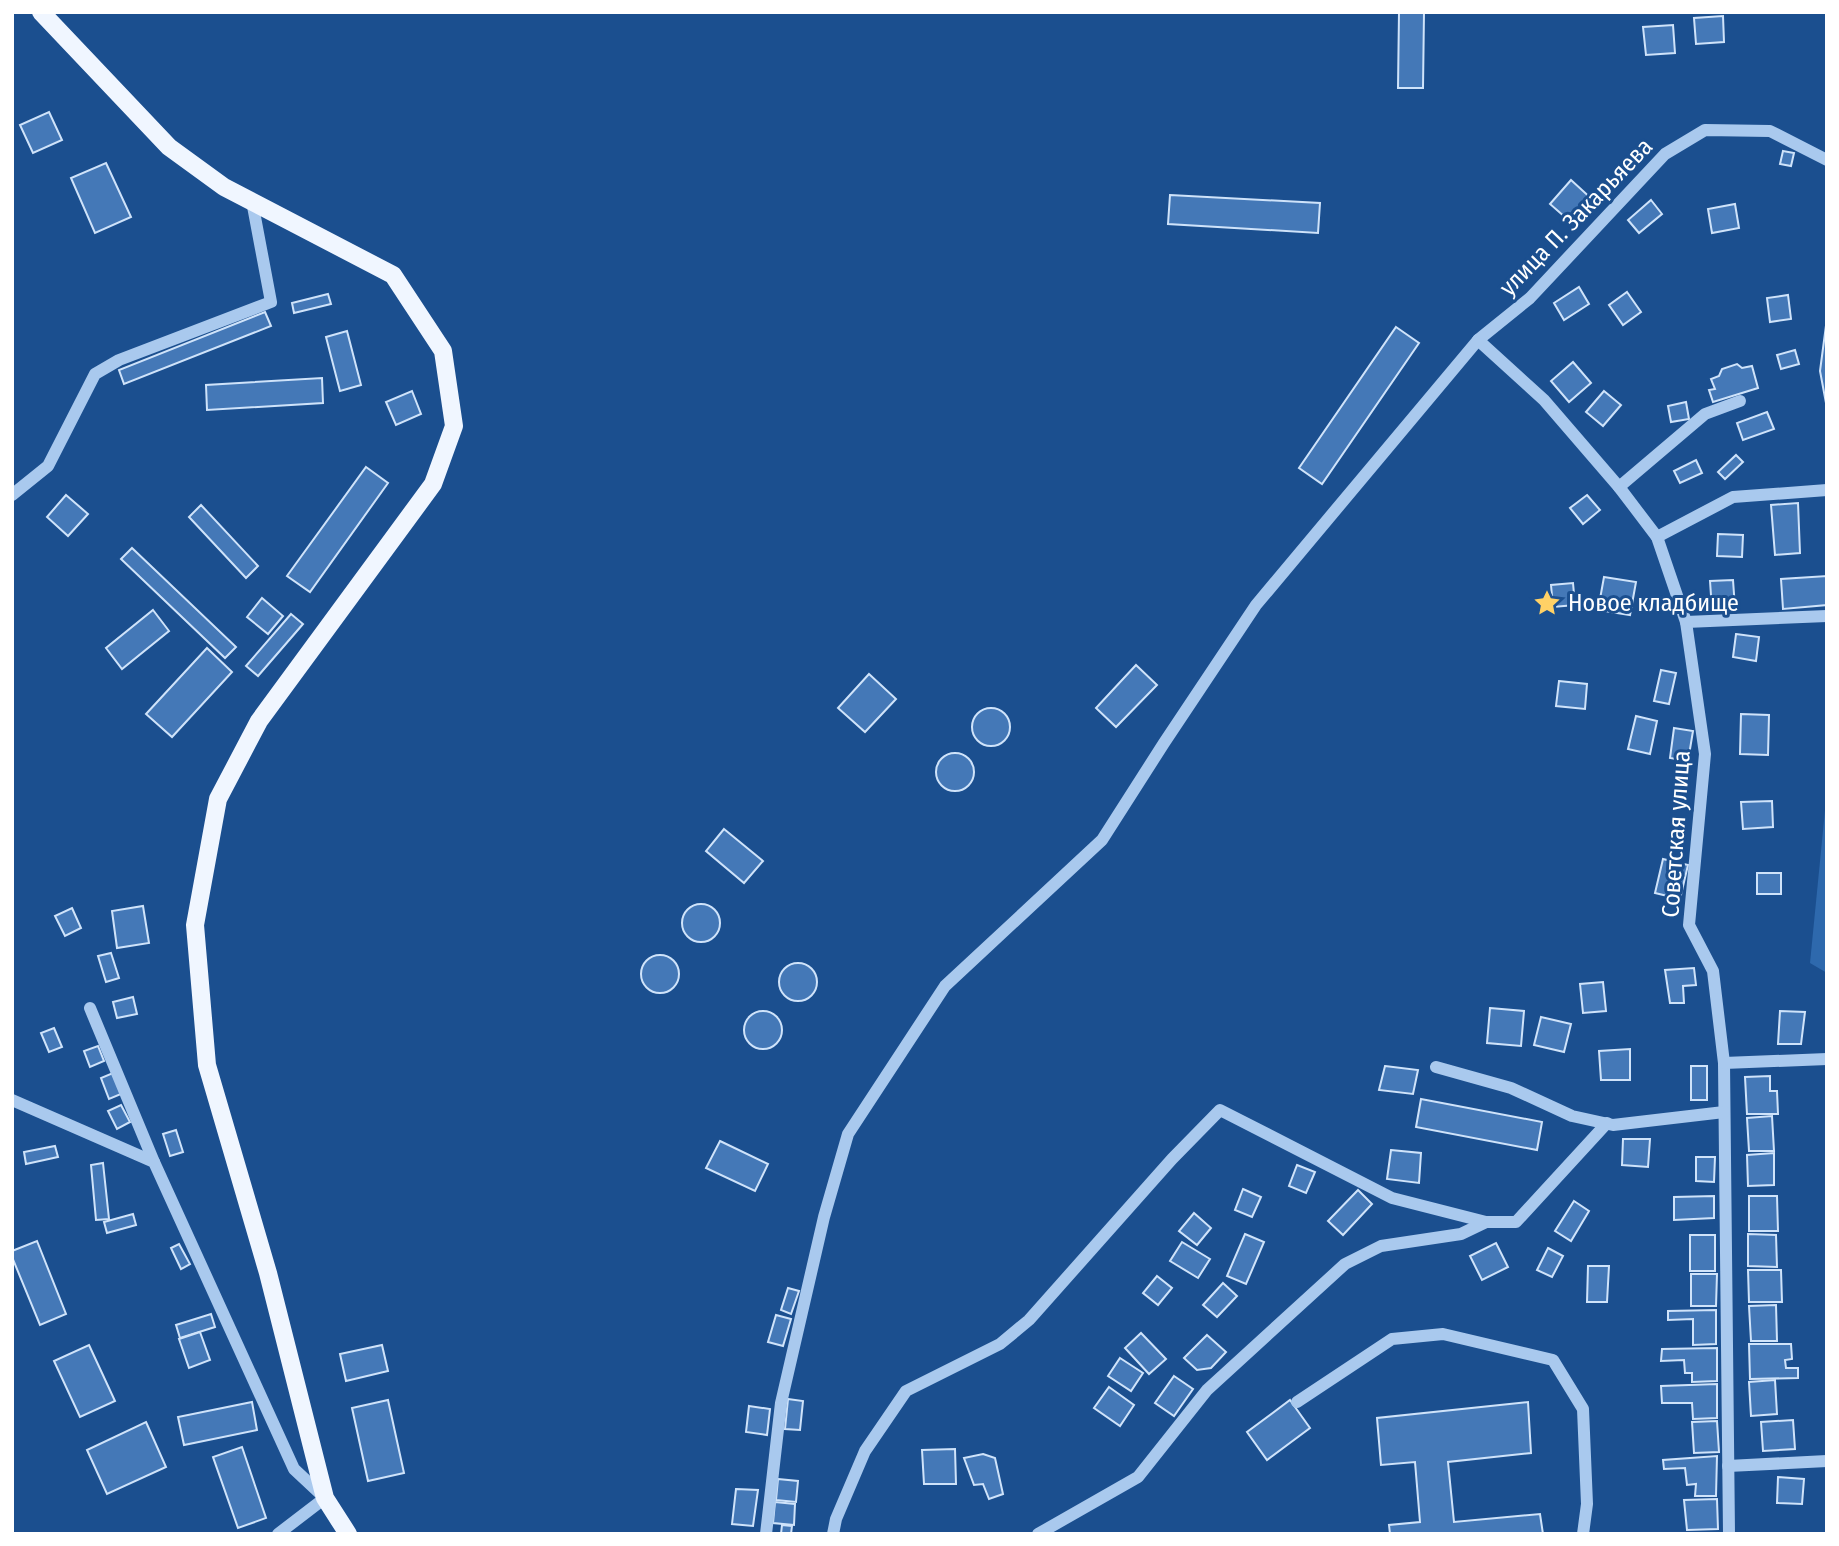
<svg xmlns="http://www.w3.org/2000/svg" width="1839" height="1546" font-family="'Fira Sans Condensed',sans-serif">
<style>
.green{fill:#2e69ad}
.building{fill:#4478b7;stroke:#cfe3fa;stroke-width:2}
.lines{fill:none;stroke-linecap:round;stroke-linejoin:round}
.minor{stroke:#a9c9ee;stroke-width:12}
.major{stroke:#f0f6ff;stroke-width:18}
.labels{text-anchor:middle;stroke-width:6;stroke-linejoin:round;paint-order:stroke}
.street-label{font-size:24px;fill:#fff;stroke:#1b4f8f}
.poi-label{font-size:24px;fill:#fff;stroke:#1b4f8f;text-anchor:start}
</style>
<rect width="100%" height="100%" fill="#1b4f8f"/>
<polygon class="green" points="1827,790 1827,973 1810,963"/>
<g class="building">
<polygon points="1399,12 1424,12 1423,88 1398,88"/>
<polygon points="1723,16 1724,42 1696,44 1694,18"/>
<polygon points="1673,25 1675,53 1646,55 1643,27"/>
<polygon points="49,112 62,140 33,153 20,125"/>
<polygon points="1783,151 1794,153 1791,166 1780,164"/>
<polygon points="106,163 131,217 95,233 71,178"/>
<polygon points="1571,180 1594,201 1573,224 1550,204"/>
<polygon points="1170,195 1320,203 1318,233 1168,224"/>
<polygon points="1651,200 1662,214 1639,233 1628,220"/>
<polygon points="1735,204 1739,228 1712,233 1708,209"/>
<polygon points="1579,287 1589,304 1564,320 1554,303"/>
<polygon points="1627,292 1641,312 1623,325 1609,305"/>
<polygon points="328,294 331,304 294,313 292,303"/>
<polygon points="1788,295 1791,319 1770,322 1767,298"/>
<polygon points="265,312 271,326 124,384 119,370"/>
<polygon points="1827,318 1827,403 1826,403 1820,371"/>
<polygon points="1396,327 1419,343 1322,484 1299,468"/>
<polygon points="347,331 361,385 340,391 326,337"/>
<polygon points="1795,350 1799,364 1781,369 1777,355"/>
<polygon points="1573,362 1591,383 1569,402 1551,381"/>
<polygon points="1737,364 1742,368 1752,366 1758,388 1713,402 1709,390 1715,389 1711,379 1719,376 1722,369"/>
<polygon points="322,378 323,403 207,410 206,385"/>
<polygon points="412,391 421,414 396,425 386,402"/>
<polygon points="1604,391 1621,405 1603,426 1586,412"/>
<polygon points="1686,402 1689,419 1671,422 1668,406"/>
<polygon points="1767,412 1774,429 1743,440 1737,423"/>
<polygon points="1736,455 1743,462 1725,479 1718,472"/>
<polygon points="1696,460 1702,473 1680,483 1674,471"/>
<polygon points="366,467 388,483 310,592 287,576"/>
<polygon points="66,495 88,514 68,536 47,517"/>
<polygon points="1587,495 1600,510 1583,524 1570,508"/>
<polygon points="1798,503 1800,553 1775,555 1771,505"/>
<polygon points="201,505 258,566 246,578 189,517"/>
<polygon points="1718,534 1743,535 1742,557 1717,556"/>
<polygon points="132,548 236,647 225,658 121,559"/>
<polygon points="1827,576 1827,605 1783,609 1781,579"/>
<polygon points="1604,577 1636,582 1630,615 1598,610"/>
<polygon points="1733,580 1735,608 1712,610 1710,581"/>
<polygon points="1573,583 1575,605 1553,607 1551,585"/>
<polygon points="262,598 283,616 268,634 247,617"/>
<polygon points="153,610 169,631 122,669 106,648"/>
<polygon points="291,614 303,624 258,676 246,666"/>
<polygon points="1736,634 1759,637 1756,661 1733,657"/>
<polygon points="207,648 232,672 172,737 146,714"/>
<polygon points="1136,665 1157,685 1116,727 1096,708"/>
<polygon points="1661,670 1676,673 1669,704 1654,701"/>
<polygon points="869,674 896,699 865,732 838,708"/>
<polygon points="1559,681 1587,684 1585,709 1556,706"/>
<circle cx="991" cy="727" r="19"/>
<polygon points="1741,714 1769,715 1768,755 1740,754"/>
<polygon points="1636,716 1657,721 1650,754 1628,749"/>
<polygon points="1674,728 1693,731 1688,761 1670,758"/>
<circle cx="955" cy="772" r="19"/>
<polygon points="1772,801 1773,827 1743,829 1741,802"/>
<polygon points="724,829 763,861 744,883 706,851"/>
<polygon points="1663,859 1688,865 1680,899 1655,893"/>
<rect x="1757" y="873" width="24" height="21"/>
<circle cx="701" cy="923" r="19"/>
<polygon points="143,906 149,943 117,948 112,911"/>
<polygon points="72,908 81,928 65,936 55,916"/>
<polygon points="111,953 119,978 106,982 98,956"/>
<circle cx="660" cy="974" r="19"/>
<circle cx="798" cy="982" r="19"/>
<polygon points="1694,968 1696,985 1683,986 1684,1003 1670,1003 1665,970"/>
<polygon points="1603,982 1606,1011 1583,1013 1580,984"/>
<polygon points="133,997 137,1014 117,1018 113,1002"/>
<polygon points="1490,1008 1524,1011 1521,1046 1487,1043"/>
<polygon points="1780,1011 1805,1012 1801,1044 1778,1044"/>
<circle cx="763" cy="1030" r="19"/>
<polygon points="1541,1017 1571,1024 1564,1052 1534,1045"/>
<polygon points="54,1028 62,1047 49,1052 41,1033"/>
<polygon points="98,1046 104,1061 90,1067 84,1051"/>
<polygon points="1630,1049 1630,1080 1601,1080 1599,1051"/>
<polygon points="1385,1066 1418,1070 1413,1094 1379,1090"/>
<rect x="1691" y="1066" width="16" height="34"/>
<polygon points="113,1073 121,1094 109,1099 101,1078"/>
<polygon points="1770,1076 1770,1091 1777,1091 1778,1114 1747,1114 1745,1077"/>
<polygon points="1421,1099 1542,1122 1537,1150 1416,1127"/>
<polygon points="121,1105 130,1122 117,1129 108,1111"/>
<polygon points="1772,1116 1774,1151 1749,1151 1747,1118"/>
<polygon points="176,1130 183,1152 170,1156 163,1134"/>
<polygon points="1623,1139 1650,1139 1648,1167 1622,1165"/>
<polygon points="720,1141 768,1164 755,1191 706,1168"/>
<polygon points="55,1146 58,1157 26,1164 24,1152"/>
<polygon points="1391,1150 1421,1153 1419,1183 1387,1179"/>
<polygon points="1774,1153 1774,1185 1748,1186 1747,1155"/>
<polygon points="1696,1157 1715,1157 1714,1182 1696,1181"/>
<polygon points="103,1163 109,1219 96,1220 91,1165"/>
<polygon points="1297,1165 1315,1172 1306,1193 1289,1186"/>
<polygon points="1243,1189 1261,1197 1252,1217 1235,1210"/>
<polygon points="1358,1190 1372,1204 1343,1235 1328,1221"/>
<polygon points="1714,1196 1714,1218 1674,1220 1674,1197"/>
<polygon points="1749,1196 1777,1196 1778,1231 1749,1231"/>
<polygon points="1574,1201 1589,1211 1571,1241 1555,1231"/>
<polygon points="1194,1213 1211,1228 1197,1245 1179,1231"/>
<polygon points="133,1214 136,1225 107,1233 104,1222"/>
<polygon points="1245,1234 1264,1242 1246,1284 1227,1276"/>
<polygon points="1748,1234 1776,1235 1777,1267 1748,1266"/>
<rect x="1690" y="1235" width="25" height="36"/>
<polygon points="37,1241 66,1314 40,1325 12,1257 12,1251"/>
<polygon points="1182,1242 1210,1259 1198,1278 1170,1261"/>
<polygon points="1496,1243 1508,1267 1482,1280 1470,1256"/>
<polygon points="179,1244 190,1264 181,1269 171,1248"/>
<polygon points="1548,1248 1563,1256 1552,1277 1537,1270"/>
<polygon points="1588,1266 1609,1266 1607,1302 1587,1302"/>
<polygon points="1748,1270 1781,1270 1782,1302 1749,1302"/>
<polygon points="1691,1274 1717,1274 1716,1306 1691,1306"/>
<polygon points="1157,1276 1172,1288 1158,1305 1143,1293"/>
<polygon points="1223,1283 1237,1296 1217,1317 1203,1305"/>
<polygon points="788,1288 799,1291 791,1314 781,1310"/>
<polygon points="1776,1305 1777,1341 1751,1341 1749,1306"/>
<polygon points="1716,1310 1716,1344 1693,1345 1693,1319 1668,1320 1668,1311"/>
<polygon points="211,1314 215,1327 180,1338 176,1325"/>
<polygon points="776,1315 791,1319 783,1346 768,1342"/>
<polygon points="200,1332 210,1360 189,1368 179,1339"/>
<polygon points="1141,1333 1166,1359 1149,1374 1125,1348"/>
<polygon points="1207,1335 1226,1352 1211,1368 1197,1370 1184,1358"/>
<polygon points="1749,1344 1791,1344 1792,1359 1785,1360 1786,1368 1798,1368 1798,1378 1750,1379"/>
<polygon points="89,1345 115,1401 80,1417 54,1361"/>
<polygon points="382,1345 388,1371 346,1381 340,1354"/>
<polygon points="1717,1348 1717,1381 1692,1382 1692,1373 1685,1373 1684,1360 1661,1361 1662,1349"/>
<polygon points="1120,1358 1143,1373 1131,1391 1108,1376"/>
<polygon points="1174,1376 1193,1389 1174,1416 1155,1403"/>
<polygon points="1775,1380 1777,1414 1751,1416 1749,1382"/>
<polygon points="1717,1384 1717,1418 1693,1419 1692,1403 1662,1403 1661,1386"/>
<polygon points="1109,1387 1134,1405 1120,1426 1094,1408"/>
<polygon points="788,1399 803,1401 800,1430 785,1429"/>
<polygon points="388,1400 404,1473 368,1481 352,1408"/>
<polygon points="1290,1400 1310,1428 1267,1460 1247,1432"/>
<polygon points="252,1402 257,1430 184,1445 178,1417"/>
<polygon points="1528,1402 1531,1453 1448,1462 1454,1522 1540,1514 1543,1534 1390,1534 1389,1525 1420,1522 1415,1462 1381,1465 1377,1418"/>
<polygon points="749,1406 770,1409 767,1435 746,1432"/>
<polygon points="1793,1420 1795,1449 1763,1451 1761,1422"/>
<polygon points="1717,1421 1719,1452 1694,1453 1692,1422"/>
<polygon points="146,1422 166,1467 107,1494 87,1450"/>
<polygon points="242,1447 266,1518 238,1528 213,1457"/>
<polygon points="955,1449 956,1484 924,1484 922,1450"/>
<polygon points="983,1454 995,1458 1003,1494 989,1499 983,1484 974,1485 964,1458"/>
<polygon points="1717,1456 1716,1496 1695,1496 1696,1484 1687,1485 1685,1468 1664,1469 1663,1460"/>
<polygon points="1778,1477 1804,1479 1802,1504 1777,1503"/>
<polygon points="778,1479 798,1481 796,1502 776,1500"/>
<polygon points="736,1489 758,1490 753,1526 732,1524"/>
<polygon points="1717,1499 1718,1529 1687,1530 1684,1500"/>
<polygon points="775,1502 795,1504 794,1525 773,1523"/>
<polygon points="782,1525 792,1526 791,1534 781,1534"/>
</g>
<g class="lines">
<g class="minor">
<polyline points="1478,340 1544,400 1619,487 1657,537 1686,622 1705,754 1689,925 1713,971 1724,1063 1729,1534"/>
<polyline points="1619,487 1705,414 1740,401"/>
<polyline points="12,495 48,466 95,374 119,360 271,302 252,201"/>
<polyline points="1657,537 1733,497 1827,490"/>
<polyline points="1686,622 1827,616"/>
<polyline points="90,1008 154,1162"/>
<polyline points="1724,1063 1827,1059"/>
<polyline points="1436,1067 1511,1088 1572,1116 1613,1125 1724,1112"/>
<polyline points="12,1100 154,1162 294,1469 325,1498 278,1534"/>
<polyline points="1297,1402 1392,1339 1443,1334 1553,1360 1583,1409 1587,1504 1583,1534"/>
<polyline points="1728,1466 1827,1461"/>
<polyline points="766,1534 781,1403 824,1217 848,1134 945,986 1102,840 1164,743 1256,605 1478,340 1530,298 1665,154 1705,130 1770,131 1827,160"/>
<polyline points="833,1534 836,1519 865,1451 906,1391 1000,1344 1029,1320 1172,1159 1220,1110 1392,1198 1486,1222 1516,1222 1607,1123"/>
<polyline points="1038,1534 1138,1477 1207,1390 1345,1264 1381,1246 1461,1234 1486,1222"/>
</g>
<polyline class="major" points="41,12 169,147 224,187 393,275 443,351 454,426 433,484 259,721 218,799 195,925 207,1065 268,1273 325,1498 348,1534"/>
</g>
<defs>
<symbol id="sight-bare" viewBox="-9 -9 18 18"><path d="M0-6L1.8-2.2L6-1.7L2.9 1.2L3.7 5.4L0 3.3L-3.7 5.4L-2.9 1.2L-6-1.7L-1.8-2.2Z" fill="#ffd166" stroke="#1b4f8f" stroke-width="2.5" paint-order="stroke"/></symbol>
</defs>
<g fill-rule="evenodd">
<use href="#sight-bare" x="1528" y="584" width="38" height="38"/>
</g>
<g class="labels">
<g class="street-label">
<text transform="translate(1576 217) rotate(-46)" y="8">улица П. Закарьяева</text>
<text transform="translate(1676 834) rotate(-86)" y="8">Советская улица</text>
</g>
<g class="poi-label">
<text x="1568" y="611">Новое кладбище</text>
</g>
</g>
<rect width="1839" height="1546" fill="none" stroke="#ffffff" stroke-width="28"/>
</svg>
